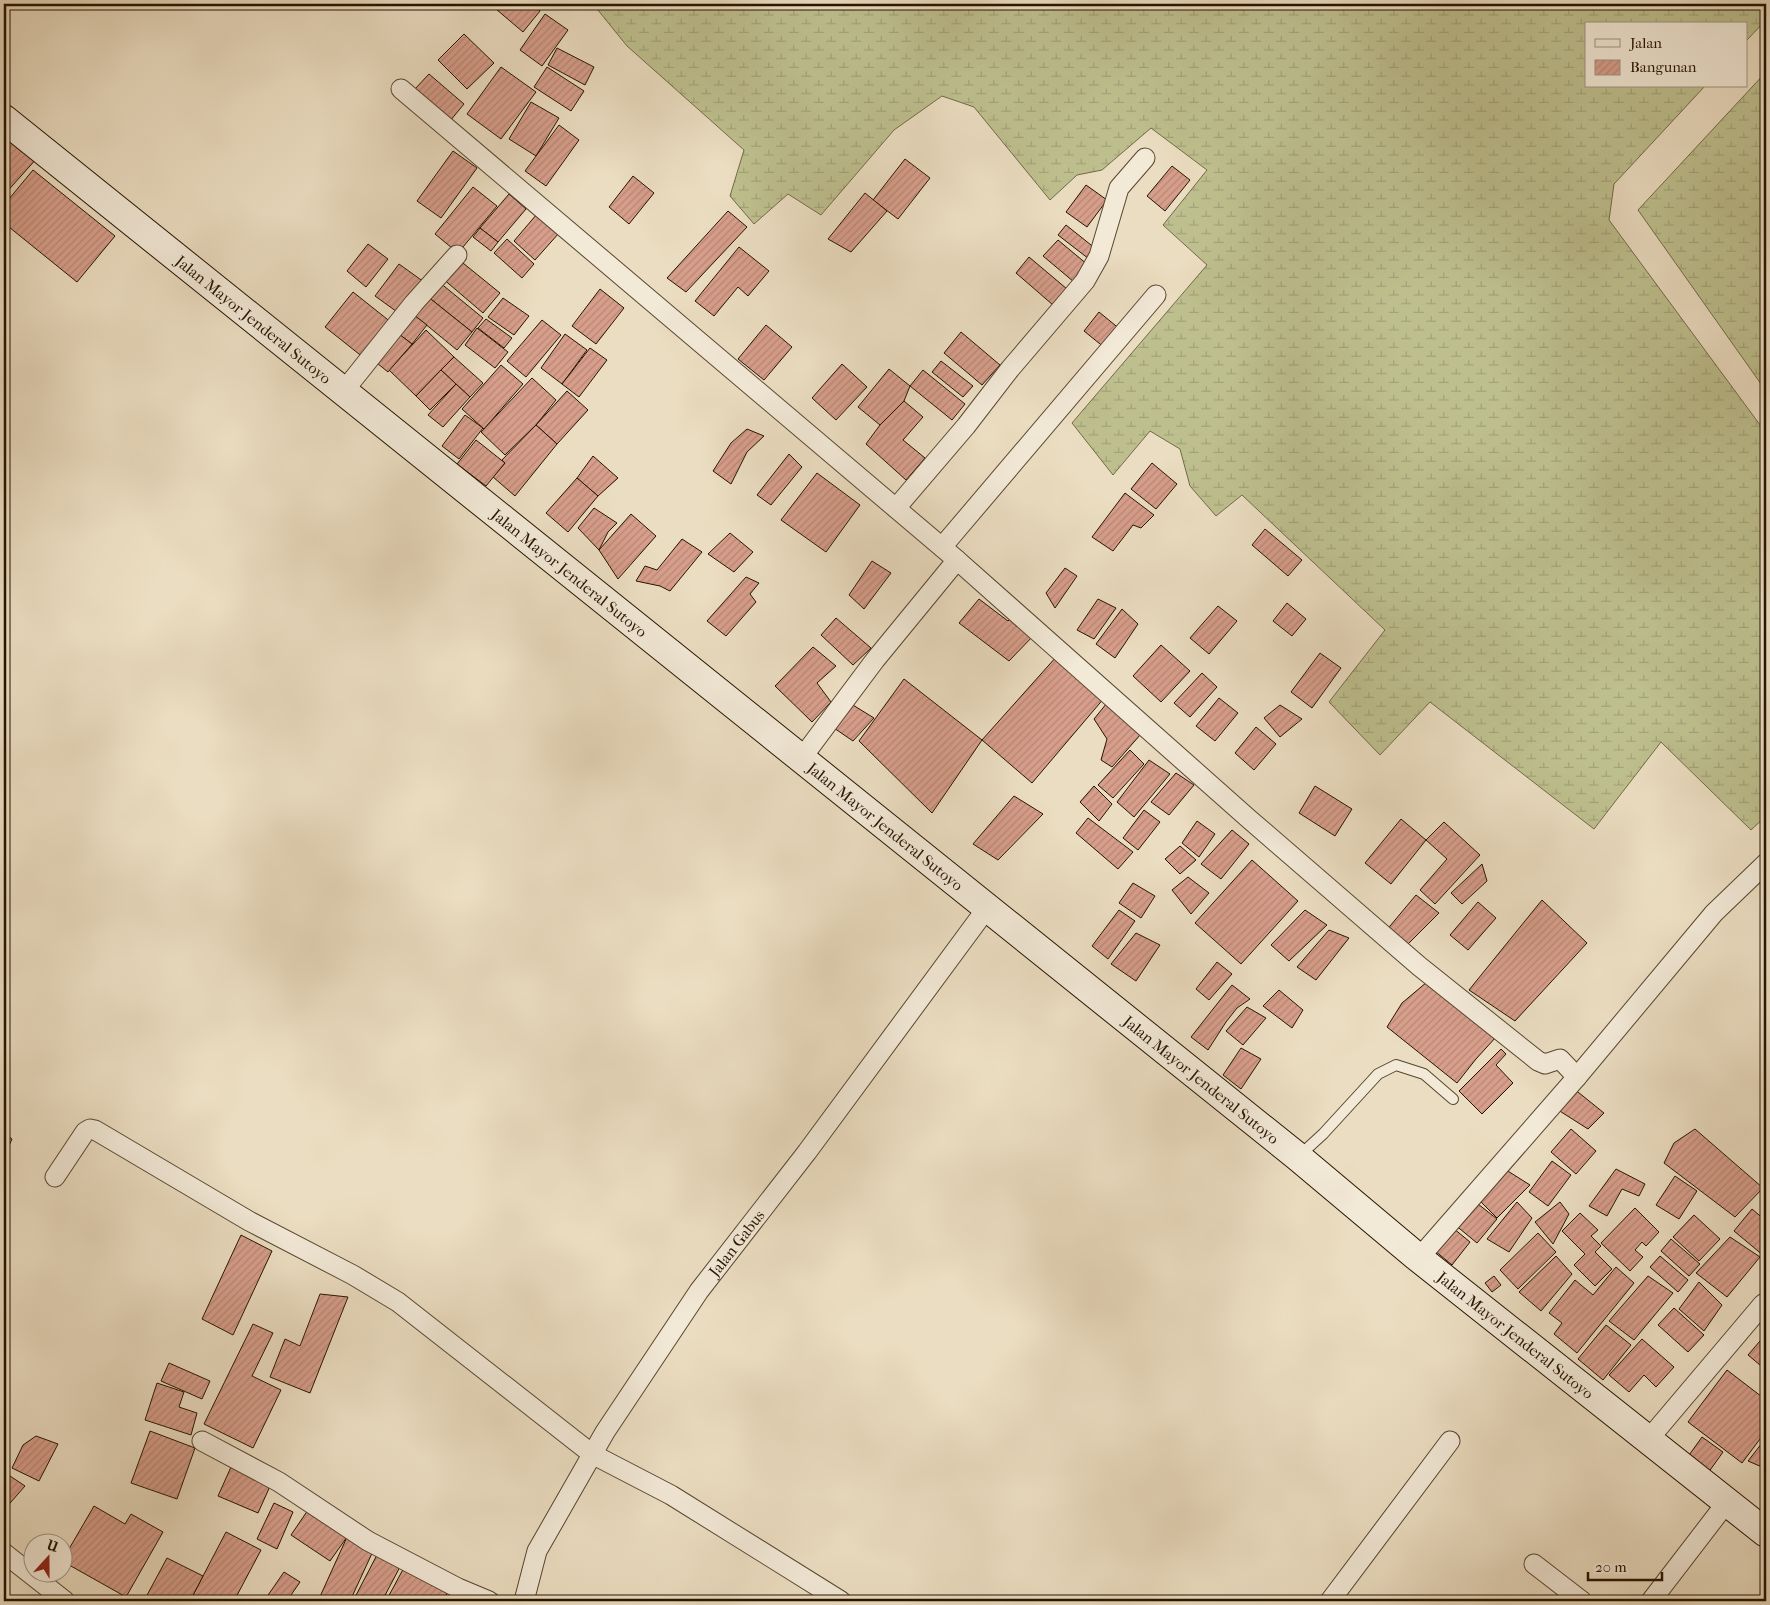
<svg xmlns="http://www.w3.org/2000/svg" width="1770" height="1605" font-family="'IM FELL French Canon',serif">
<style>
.wetland{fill:url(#wetland-marsh);stroke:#726a47}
.building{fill:url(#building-hatch);stroke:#261400}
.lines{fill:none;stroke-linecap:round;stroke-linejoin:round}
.service-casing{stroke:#574630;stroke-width:12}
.minor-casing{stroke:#574630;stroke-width:21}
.secondary-casing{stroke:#261400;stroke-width:30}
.service{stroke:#f2e9d7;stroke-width:10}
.minor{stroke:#f2e9d7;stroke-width:19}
.secondary{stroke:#f2e9d7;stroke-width:28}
.labels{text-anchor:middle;stroke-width:4;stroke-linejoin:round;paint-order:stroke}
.street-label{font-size:16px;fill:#261400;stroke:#f2e9d7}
</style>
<defs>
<pattern id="wetland-marsh" width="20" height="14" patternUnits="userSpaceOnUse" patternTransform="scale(1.25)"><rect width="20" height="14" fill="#bebf8e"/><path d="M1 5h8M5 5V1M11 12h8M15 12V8" fill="none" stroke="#a3a379"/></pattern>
<pattern id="building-hatch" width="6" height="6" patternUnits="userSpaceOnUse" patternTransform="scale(1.25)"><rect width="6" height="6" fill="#d79e8b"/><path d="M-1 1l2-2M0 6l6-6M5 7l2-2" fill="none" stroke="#b88776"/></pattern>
</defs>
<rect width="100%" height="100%" fill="#ebddc1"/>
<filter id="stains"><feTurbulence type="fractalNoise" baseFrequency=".004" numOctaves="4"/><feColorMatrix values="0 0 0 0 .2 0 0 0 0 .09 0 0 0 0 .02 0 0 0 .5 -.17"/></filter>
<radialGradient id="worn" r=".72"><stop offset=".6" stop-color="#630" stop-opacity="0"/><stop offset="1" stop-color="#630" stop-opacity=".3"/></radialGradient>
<g class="wetland">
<polygon points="593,4 1766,4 1766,20 1746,41 1746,24 1586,24 1586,86 1705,86 1614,184 1609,220 1766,433 1766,816 1751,830 1661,742 1594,829 1430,702 1380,755 1329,702 1385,630 1242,495 1216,516 1190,486 1180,449 1150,431 1113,475 1072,423 1207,265 1163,225 1207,170 1151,128 1102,170 1077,175 1050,200 974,107 942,96 894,130 821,215 788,194 754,224 730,196 744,150 627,46"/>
<polygon points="1766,72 1766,391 1638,210"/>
</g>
<g class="building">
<polygon points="490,4 531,4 540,11 523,32"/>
<polygon points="545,14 568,30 542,66 520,50"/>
<polygon points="464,34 494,63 467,89 438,60"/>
<polygon points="557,48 594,67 585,85 548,65"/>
<polygon points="501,67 536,92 501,139 467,114"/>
<polygon points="547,67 584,91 571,111 534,87"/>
<polygon points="429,74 464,104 450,121 414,90"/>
<polygon points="531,102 559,118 536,156 509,139"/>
<polygon points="559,125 579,140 546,186 525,171"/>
<polygon points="4,127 38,157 4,195"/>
<polygon points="453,151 477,168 441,218 417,201"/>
<polygon points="905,159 930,178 898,219 873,200"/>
<polygon points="1172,166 1190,180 1165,211 1147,196"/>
<polygon points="33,170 115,236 77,282 4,223 4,205"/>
<polygon points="633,176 654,193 629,224 609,207"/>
<polygon points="1086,185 1107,200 1087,227 1066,212"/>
<polygon points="473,187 497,206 458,253 435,234"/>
<polygon points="865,193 887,211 851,252 828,239"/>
<polygon points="509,194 526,209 498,242 480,228"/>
<polygon points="728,211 747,227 686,292 667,278"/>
<polygon points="537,214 559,233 535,260 514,241"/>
<polygon points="1066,225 1096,249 1089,259 1058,235"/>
<polygon points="480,228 498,242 491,251 473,237"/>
<polygon points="507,239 534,264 522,278 494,253"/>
<polygon points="1058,240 1088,265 1074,282 1043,256"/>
<polygon points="368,244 388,259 366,287 347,271"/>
<polygon points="739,247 769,271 748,296 738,287 714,316 695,301"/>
<polygon points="1029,257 1067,289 1053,305 1016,273"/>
<polygon points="458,259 500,293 483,313 442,278"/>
<polygon points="399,264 424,282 400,314 375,296"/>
<polygon points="439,282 483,318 472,332 427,296"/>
<polygon points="600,289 624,308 596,344 572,326"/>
<polygon points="353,292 392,323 364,358 325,327"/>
<polygon points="427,296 472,332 457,350 413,314"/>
<polygon points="503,298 529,316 514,335 488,317"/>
<polygon points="410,312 427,325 412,344 395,331"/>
<polygon points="1099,312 1121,330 1105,348 1084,331"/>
<polygon points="486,319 512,338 504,348 478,328"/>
<polygon points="542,320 561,335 526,377 507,361"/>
<polygon points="766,325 792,347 764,380 738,359"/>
<polygon points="477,328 508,352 495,368 465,345"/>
<polygon points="426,330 454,357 416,396 389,370"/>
<polygon points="395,331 412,344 388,372 372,359"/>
<polygon points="961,332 1000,365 982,385 944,353"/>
<polygon points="565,334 587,350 562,384 541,368"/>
<polygon points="590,348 607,360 579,397 562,384"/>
<polygon points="454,357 483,383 470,397 441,370"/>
<polygon points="941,361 973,386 963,397 932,372"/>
<polygon points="842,364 867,387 836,420 812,398"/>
<polygon points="501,365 523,384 484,429 462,409"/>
<polygon points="889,369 910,386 904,401 880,425 858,407"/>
<polygon points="441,370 456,384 430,410 416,396"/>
<polygon points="923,370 965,404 952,420 910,386"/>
<polygon points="532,378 556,400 536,425 505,455 481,432"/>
<polygon points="456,384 470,397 443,427 428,415"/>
<polygon points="567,391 588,410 557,444 536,425"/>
<polygon points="904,401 923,417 903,440 925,458 906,480 866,444 880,425"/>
<polygon points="465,415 483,428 459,459 442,446"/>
<polygon points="536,425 557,444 515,496 493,477 505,463 502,460"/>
<polygon points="747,429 764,436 747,452 731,484 713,471 731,443"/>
<polygon points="476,440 505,463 486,486 457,464"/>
<polygon points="789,454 802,467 771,505 757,495"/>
<polygon points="593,456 618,478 598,496 577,478"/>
<polygon points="1152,463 1177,484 1156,509 1131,489"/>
<polygon points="817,473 860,505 826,552 781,520"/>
<polygon points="577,478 598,496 568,532 546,513"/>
<polygon points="1125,493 1154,515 1141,528 1133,525 1113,551 1092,537"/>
<polygon points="594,508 617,523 608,532 599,550 578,528"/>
<polygon points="631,514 656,536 618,579 599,550"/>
<polygon points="1265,529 1302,560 1288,576 1252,545"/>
<polygon points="730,533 753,552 734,572 708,554"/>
<polygon points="682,539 702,552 670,591 660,586 636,581 645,566 657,570"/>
<polygon points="872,561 891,573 864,609 849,595"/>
<polygon points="1065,568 1077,576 1055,608 1046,593"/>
<polygon points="746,577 759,583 750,594 756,602 726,636 707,621"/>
<polygon points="979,599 1008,621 1013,616 1035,634 1009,661 959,623"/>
<polygon points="1098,599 1116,608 1094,639 1077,630"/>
<polygon points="1287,603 1306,619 1292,636 1273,621"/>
<polygon points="1218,606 1237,621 1209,654 1190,638"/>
<polygon points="1122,609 1138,624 1115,658 1096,644"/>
<polygon points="836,618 871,648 853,665 821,635"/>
<polygon points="1161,645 1190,671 1161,702 1133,676"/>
<polygon points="813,647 836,666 817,683 831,702 812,722 775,686"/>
<polygon points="1320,653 1341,668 1312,708 1291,692"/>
<polygon points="1057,656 1105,697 1032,783 982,740"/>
<polygon points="1202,673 1217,687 1190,717 1174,703"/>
<polygon points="904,679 982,740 932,813 859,741"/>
<polygon points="1219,698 1238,713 1215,741 1196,726"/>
<polygon points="848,702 874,718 853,741 831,726"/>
<polygon points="1107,703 1141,734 1112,767 1101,760 1107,739 1094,719"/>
<polygon points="1280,705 1302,719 1280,737 1264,718"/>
<polygon points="1256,727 1276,744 1254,770 1235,753"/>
<polygon points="1130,750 1144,764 1113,798 1098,785"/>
<polygon points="1149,760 1170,774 1134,817 1117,802"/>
<polygon points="1176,773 1194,785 1169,815 1151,802"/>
<polygon points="1094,786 1112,804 1099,821 1080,802"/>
<polygon points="1315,786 1352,809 1335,836 1299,813"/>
<polygon points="1014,796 1043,814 998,860 973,844"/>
<polygon points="1144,810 1160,822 1138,850 1123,838"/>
<polygon points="1088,818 1133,852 1118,869 1076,833"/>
<polygon points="1401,819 1426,840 1391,884 1365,863"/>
<polygon points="1197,821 1215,834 1199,857 1182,843"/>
<polygon points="1444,822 1480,855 1435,904 1420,890 1447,859 1426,840"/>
<polygon points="1232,830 1249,844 1221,879 1201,864"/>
<polygon points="1180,846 1196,860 1180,874 1165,859"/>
<polygon points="1252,860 1298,901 1241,964 1195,923"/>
<polygon points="1482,864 1487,881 1462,904 1451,893"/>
<polygon points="1188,877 1209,893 1191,914 1172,890"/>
<polygon points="1133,883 1155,896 1141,918 1119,903"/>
<polygon points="1416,895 1439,913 1406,946 1385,932"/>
<polygon points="1542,900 1587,943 1515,1021 1469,990"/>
<polygon points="1478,902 1496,918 1468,950 1450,935"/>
<polygon points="1119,910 1135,921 1108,959 1092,946"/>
<polygon points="1305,910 1327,925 1289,961 1271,945"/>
<polygon points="1329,930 1349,938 1316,980 1297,967"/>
<polygon points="1136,933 1160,945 1136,981 1111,964"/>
<polygon points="1217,962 1232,974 1209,1000 1196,989"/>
<polygon points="1427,982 1496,1037 1476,1059 1457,1083 1387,1027 1402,1003"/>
<polygon points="1232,985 1250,999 1237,1008 1226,1022 1208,1050 1191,1037"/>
<polygon points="1279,990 1303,1010 1292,1028 1263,1006"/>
<polygon points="1247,1007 1266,1018 1243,1045 1226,1031"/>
<polygon points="1241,1048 1261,1059 1241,1089 1223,1075"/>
<polygon points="1501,1049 1506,1054 1496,1065 1513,1083 1482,1114 1459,1091"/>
<polygon points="1573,1088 1604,1113 1588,1129 1555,1108"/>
<polygon points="1571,1129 1596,1151 1576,1174 1551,1152"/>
<polygon points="1695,1129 1763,1188 1735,1217 1664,1163 1674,1143"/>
<polygon points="4,1133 12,1139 4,1157"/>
<polygon points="1552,1161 1571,1175 1548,1206 1529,1192"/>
<polygon points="1503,1168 1530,1185 1497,1218 1476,1197"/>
<polygon points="1616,1169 1645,1184 1639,1196 1622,1189 1607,1216 1589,1206"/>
<polygon points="1675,1176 1697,1191 1679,1219 1656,1205"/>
<polygon points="1473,1200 1497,1219 1477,1243 1454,1224"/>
<polygon points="1517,1202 1532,1218 1509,1252 1487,1239"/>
<polygon points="1560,1202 1569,1214 1553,1244 1535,1222"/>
<polygon points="1635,1208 1659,1232 1646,1246 1642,1242 1635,1250 1643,1257 1630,1271 1601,1243"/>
<polygon points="1752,1209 1766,1221 1766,1253 1764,1256 1734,1231"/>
<polygon points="1580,1213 1598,1230 1591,1236 1601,1246 1595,1252 1612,1269 1595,1286 1574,1265 1585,1254 1562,1231"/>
<polygon points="1694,1215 1720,1239 1699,1261 1673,1237"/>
<polygon points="1453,1228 1470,1242 1452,1265 1434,1250"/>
<polygon points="1538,1233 1556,1252 1518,1289 1500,1270"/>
<polygon points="241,1235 272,1251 233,1335 202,1319"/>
<polygon points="1730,1237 1760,1257 1727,1297 1696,1273"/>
<polygon points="1671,1239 1700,1264 1689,1276 1661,1251"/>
<polygon points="1556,1256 1572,1274 1541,1311 1519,1292"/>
<polygon points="1660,1256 1688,1280 1678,1292 1650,1267"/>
<polygon points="1616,1267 1634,1283 1577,1353 1554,1334 1562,1323 1549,1313 1575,1280 1593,1295"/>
<polygon points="1494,1276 1501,1285 1492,1292 1485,1283"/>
<polygon points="1648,1276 1673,1293 1634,1340 1609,1321"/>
<polygon points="1699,1282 1722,1305 1704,1331 1679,1309"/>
<polygon points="320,1294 348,1297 310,1393 270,1377 285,1339 300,1346"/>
<polygon points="1674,1308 1704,1335 1688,1352 1658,1325"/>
<polygon points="253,1324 273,1333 252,1376 281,1390 253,1448 204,1424"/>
<polygon points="1606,1325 1631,1345 1603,1380 1578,1359"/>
<polygon points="1766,1334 1766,1370 1748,1355"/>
<polygon points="1642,1339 1674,1367 1656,1387 1644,1375 1629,1392 1609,1375"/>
<polygon points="169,1363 210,1381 202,1399 161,1381"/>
<polygon points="1727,1370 1766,1400 1766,1431 1742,1463 1688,1422"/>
<polygon points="157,1383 184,1392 179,1407 197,1413 191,1435 145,1420"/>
<polygon points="150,1431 195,1448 177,1499 131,1483"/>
<polygon points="36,1436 58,1444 39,1481 12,1468 23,1445"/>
<polygon points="1702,1437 1723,1452 1708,1473 1687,1458"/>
<polygon points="1766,1438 1766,1461 1762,1467 1748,1461"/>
<polygon points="231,1467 271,1484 258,1513 218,1496"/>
<polygon points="4,1472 25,1486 4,1510"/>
<polygon points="274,1503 293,1512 277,1549 257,1539"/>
<polygon points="94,1506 125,1524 131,1514 163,1532 126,1597 62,1561"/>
<polygon points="308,1510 347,1537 330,1561 291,1535"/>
<polygon points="226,1532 261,1550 234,1601 190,1601"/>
<polygon points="347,1537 374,1549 350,1601 318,1601"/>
<polygon points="378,1553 401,1565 382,1601 353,1601"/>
<polygon points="167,1558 203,1576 190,1601 154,1601 146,1597"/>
<polygon points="407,1562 451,1586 443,1601 386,1601"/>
<polygon points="284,1572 300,1582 287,1601 264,1601"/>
</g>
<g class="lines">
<defs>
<polyline id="service" points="1299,1156 1323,1134 1378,1074 1396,1065 1424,1074 1453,1099"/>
<g id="minor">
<polyline points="401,89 957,560 1249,819 1419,966 1538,1061 1545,1064 1560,1059 1577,1077"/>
<polyline points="343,392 414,303 457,255"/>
<polyline points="896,508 966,426 1010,369 1085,281 1099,256 1119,188 1145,158"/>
<polyline points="942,547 1156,295"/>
<polyline points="801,759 875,660 957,560"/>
<polyline points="55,1177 85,1132 90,1129 95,1130 249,1221 353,1275 398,1302 592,1454 671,1495 841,1601"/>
<polyline points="1419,1258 1577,1077 1714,913 1766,863"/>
<polyline points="1648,1440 1763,1304"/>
<polyline points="202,1441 279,1482 368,1541 458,1588 489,1601"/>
<polyline points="4,1553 65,1601"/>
<polyline points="1534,1564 1582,1601"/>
<path id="s1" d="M524,1601l13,-50 68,-119 94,-141 108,-139 180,-244"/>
<polyline points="1330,1601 1450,1441"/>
<polyline points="1651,1601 1727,1502"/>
</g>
<g id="secondary">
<path id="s2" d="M4,119l1294,1038 118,99 350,277"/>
</g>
</defs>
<use href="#service" class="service-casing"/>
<use href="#minor" class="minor-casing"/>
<use href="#secondary" class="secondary-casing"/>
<use href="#service" class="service"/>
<use href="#minor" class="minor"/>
<use href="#secondary" class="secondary"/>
</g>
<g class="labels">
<g class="street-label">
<text dy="6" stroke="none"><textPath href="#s2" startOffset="320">Jalan Mayor Jenderal Sutoyo</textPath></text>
<text dy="6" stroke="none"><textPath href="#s2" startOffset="725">Jalan Mayor Jenderal Sutoyo</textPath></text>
<text dy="6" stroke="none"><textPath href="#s2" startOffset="1130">Jalan Mayor Jenderal Sutoyo</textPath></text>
<text dy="6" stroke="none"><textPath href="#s2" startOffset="1535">Jalan Mayor Jenderal Sutoyo</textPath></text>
<text dy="6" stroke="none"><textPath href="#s1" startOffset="419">Jalan Gabus</textPath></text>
<text dy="6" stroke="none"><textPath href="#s2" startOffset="1940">Jalan Mayor Jenderal Sutoyo</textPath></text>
</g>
</g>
<rect width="1770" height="1605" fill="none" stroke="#ebddc1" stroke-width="20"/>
<rect x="5" y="5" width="1760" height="1595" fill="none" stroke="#261400" stroke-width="2.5"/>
<rect x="10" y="10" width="1750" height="1585" fill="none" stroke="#261400"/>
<rect x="1585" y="22" width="162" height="65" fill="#f2e9d7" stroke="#a09481"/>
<rect x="1595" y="39" width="25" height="8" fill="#f2e9d7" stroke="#a09481"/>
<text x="1630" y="48" font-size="15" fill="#261400">Jalan</text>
<rect x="1595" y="60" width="25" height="15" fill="url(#building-hatch)" stroke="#a09481"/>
<text x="1630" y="72" font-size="15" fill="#261400">Bangunan</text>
<g transform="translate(48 1558) rotate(21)"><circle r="24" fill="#f2e9d7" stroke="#a09481"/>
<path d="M0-4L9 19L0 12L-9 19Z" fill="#8f2418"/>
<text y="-8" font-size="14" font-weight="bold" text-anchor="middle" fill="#261400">U</text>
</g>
<path d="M1588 1572v8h74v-8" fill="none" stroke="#261400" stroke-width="2.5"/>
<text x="1595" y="1572" font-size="15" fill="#261400" stroke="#f2e9d7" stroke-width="4" paint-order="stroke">20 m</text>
<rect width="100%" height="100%" filter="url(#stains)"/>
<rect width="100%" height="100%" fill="url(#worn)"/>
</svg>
